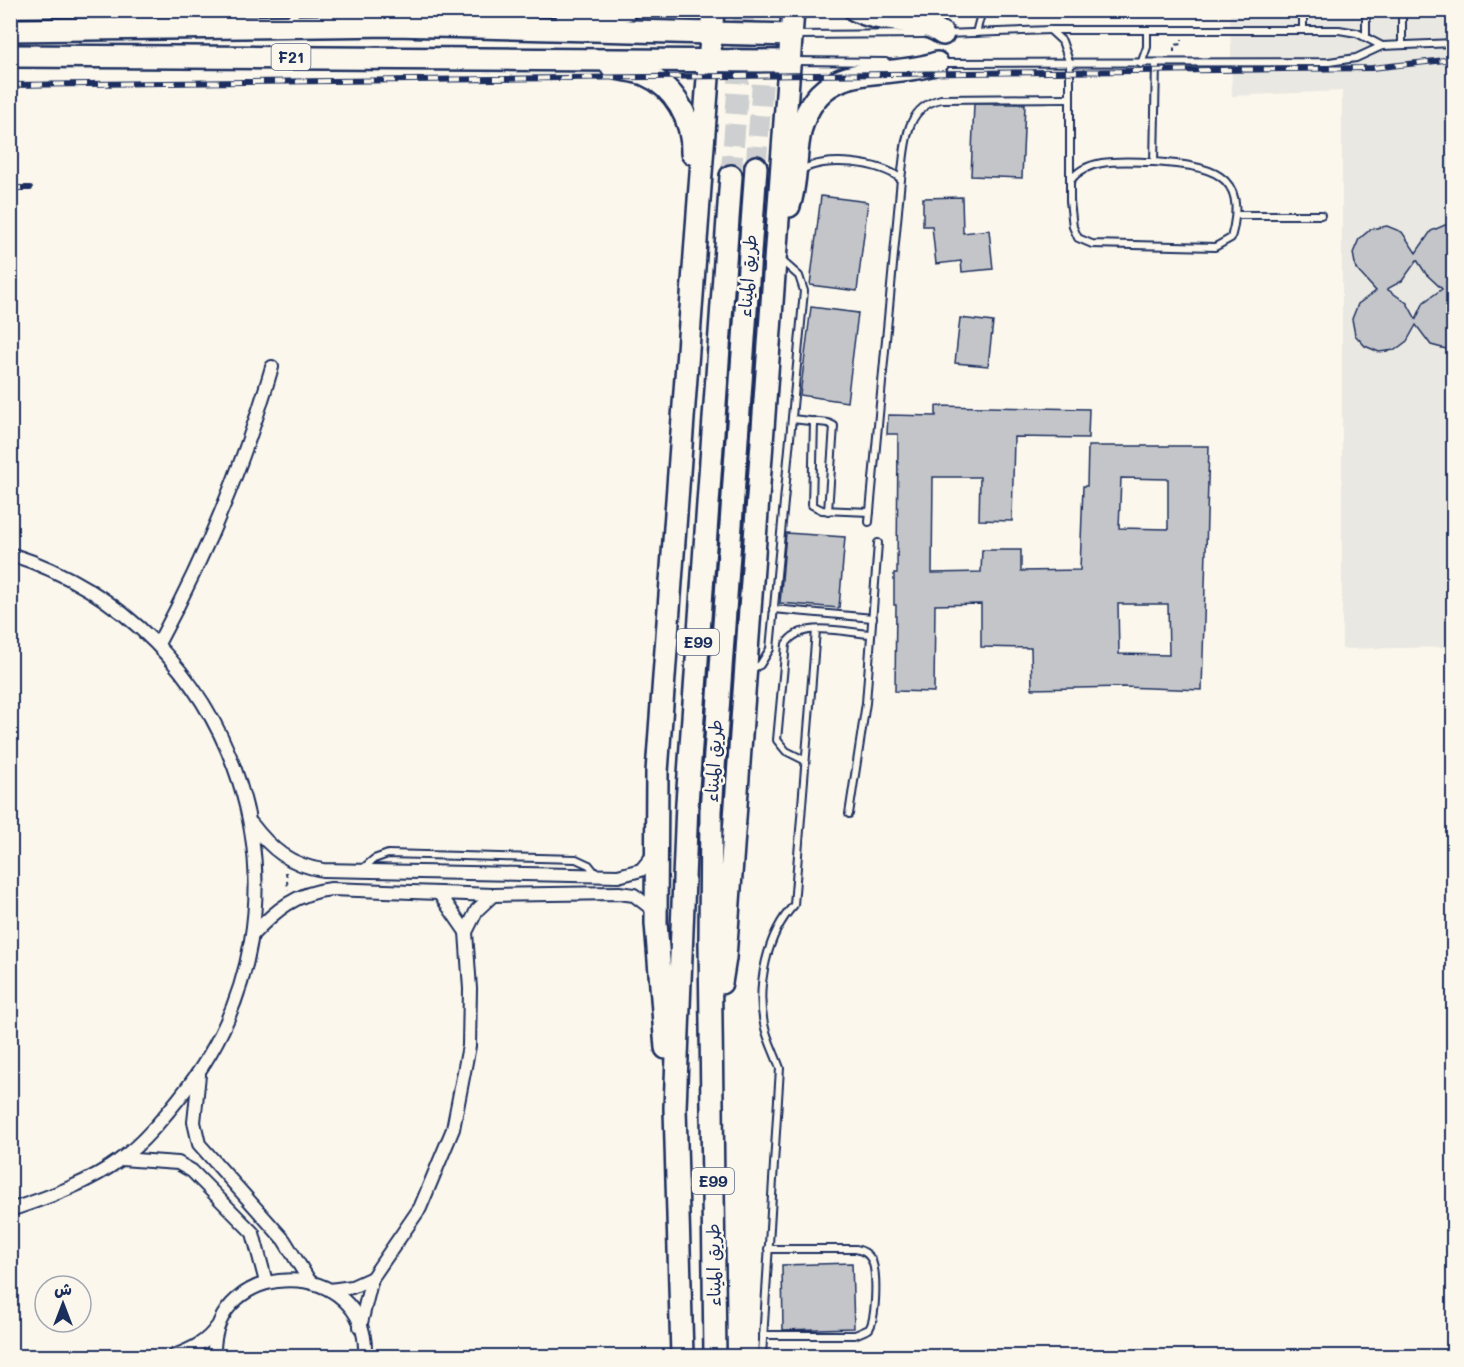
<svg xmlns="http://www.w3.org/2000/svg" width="1464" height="1367" font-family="Mali,'Playpen Sans Arabic',sans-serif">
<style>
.built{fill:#eae8e2}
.building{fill:#c3c5c9;stroke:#1b2f5e;stroke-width:1.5;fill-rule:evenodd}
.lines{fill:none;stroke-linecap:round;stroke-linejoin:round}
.highway-tunnel{stroke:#cecfd0;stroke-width:21;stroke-dasharray:21 10;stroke-linecap:butt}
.lane-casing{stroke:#1b2f5e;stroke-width:10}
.street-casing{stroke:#1b2f5e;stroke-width:16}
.highway-casing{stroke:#1b2f5e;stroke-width:26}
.path{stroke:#1b2f5e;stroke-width:2;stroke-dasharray:4.5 4.5;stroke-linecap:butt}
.lane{stroke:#fbf7ec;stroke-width:6}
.street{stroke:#fbf7ec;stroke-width:12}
.highway{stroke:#fbf7ec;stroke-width:21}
.rail-casing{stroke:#1b2f5e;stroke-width:6}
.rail{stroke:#fbf7ec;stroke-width:4;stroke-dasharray:11;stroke-linecap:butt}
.labels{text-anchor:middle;stroke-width:5;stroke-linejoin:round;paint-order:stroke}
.shield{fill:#fbf7ec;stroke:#5e6b89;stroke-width:1.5}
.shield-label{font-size:16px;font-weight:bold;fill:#1b2f5e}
.street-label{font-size:18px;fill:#1b2f5e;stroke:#fbf7ec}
</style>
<rect width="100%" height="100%" fill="#fbf7ec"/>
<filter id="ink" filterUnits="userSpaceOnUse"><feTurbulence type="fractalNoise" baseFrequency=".0167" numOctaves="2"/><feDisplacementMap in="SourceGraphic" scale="12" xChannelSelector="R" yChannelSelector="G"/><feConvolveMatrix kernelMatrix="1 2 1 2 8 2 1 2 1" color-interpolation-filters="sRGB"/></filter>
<g filter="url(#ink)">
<polygon class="built" points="1230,11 1453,11 1453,647 1342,649 1342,91 1232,96"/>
<g class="building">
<polygon points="974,104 1025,104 1022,178 971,176"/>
<polygon points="821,196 868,202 857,291 810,285"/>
<polygon points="962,197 963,233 989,230 993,269 962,272 961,261 936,264 932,226 923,226 923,198"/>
<path d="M1445,225h9v126l-23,-6 -15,-20 -9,16 -12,9 -16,2 -14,-6 -10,-11 -3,-16 6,-15 18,-13 -20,-22 -3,-16 6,-14 12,-10 16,-3 15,6 14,21 15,-22zM1417,260l9,14 16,15 -18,13 -8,17 -9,-16 -20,-14 15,-8z"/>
<polygon points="811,307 858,313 847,402 800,395"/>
<polygon points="960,318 993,322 988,366 955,363"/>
<path d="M936,406l153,3 -1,29 -74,-1 -2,84 -33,-1 1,-43h-47l-1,96 49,-1 1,-22h39v21l59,-1 3,-84h4l1,-40h121l-7,244 -79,-3 -91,2 -1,-41 -50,-1v-43l-46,1 -1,87 -39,-1 1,-86h-2v-32h3l1,-139h-11l1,-19 48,1zM1121,478l47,1v50l-49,-1zM1118,604h50l1,51 -50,-1z"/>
<polygon points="786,533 845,537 839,608 780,603"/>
<polygon points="852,1263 854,1328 783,1330 782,1265"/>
</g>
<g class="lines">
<g class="highway-tunnel">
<polyline points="756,167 768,10"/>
<polyline points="731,176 744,10"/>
</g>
<defs>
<g id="lane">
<polyline points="362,10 374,17"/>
<polyline points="480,10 488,23"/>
<polyline points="1303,10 1303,30"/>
<polyline points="1366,10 1366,36"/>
<polyline points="1402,10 1402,45"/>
<polyline points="288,20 299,10"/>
<path d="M1050,30l12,11 8,23v137l3,26 5,11 14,6 123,3 16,-9c19,-67 -23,-72 -77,-76l2,-99"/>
<polyline points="976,33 982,10"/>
<polyline points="945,34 1050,30 1339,30 1357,33 1382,46"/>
<polyline points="795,35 923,34"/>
<polyline points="794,61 886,62"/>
<polyline points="941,63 1329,62 1356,58 1382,46 1454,43"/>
<polyline points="1141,64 1147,47 1147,30"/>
<path d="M801,171c21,-16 81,-9 100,8"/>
<path d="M1071,180c17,-24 57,-18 83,-18"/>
<polyline points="1238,215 1321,215"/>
<polyline points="792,419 828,423 834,426 828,511"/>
<polyline points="814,421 812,505 822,510 870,512"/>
<path d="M869,522l32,-343c5,-33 2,-71 40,-80l129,-1"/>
<polyline points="773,609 873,618"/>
<polyline points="749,670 760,665 770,649 804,291 799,276 781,260"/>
<path d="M804,760l-18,-9 -9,-11 9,-96c15,-25 61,-11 85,-10"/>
<polyline points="849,814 866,703 878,543"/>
<polyline points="361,870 374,859 388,854 576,859 589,865 597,875"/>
<path d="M763,1335h92l14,-6c7,-10 9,-58 2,-70 -3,-6 -8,-8 -15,-10h-88"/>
<path d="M762,1356l18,-288c-5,-14 -13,-29 -16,-44 -8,-39 3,-90 30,-119l22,-275"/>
</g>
<g id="street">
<path d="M10,554c230,73 324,352 170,543 -17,21 -36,45 -59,62 -32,24 -72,38 -111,51"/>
<path d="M158,644c48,-89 86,-180 114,-277"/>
<path d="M252,824c19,25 38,41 71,46l295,6 23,-6 14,-17"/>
<polyline points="439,893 466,932"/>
<path d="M253,934c23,-24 43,-41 78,-45l162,6 126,-2 15,2 22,17"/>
<polyline points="199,1075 194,1122 199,1144 284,1240 310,1282"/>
<polyline points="121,1159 178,1163 192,1171 253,1233 266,1282"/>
<polyline points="330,1290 352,1287 372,1278"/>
<polyline points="360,1327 372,1278 420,1208 453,1129 469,1046 470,989 466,932 477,910 493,895"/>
<path d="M174,1356c18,-7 32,-13 43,-29"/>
<path d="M214,1356c-4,-101 156,-101 151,0"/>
</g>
<g id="highway">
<path d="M855,10c29,15 60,5 88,24"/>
<polyline points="567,17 626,10"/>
<polyline points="10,30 394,25 791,35"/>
<polyline points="10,56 790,61"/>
<path d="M612,67c10,3 22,3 32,7 31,13 49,46 48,79"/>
<path d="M789,206c9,-26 5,-52 12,-78 21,-72 85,-47 136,-65"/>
<polyline points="721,983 725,958 793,10"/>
<polyline points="666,1048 656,923 657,772 713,10"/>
<polyline points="682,1356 675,1108 687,803 731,176"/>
<polyline points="715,1356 710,941 711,811 756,167"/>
</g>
</defs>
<use href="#lane" class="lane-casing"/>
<use href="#street" class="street-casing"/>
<use href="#highway" class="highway-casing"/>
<g class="path">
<polyline points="1174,52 1174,45 1182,44 1182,39"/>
<polyline points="286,872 288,890"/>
</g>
<use href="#lane" class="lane"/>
<use href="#street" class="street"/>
<use href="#highway" class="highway"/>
<defs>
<g id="rail">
<polyline points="10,85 1372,68 1454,59"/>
<polyline points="10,188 30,188"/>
</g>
</defs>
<use href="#rail" class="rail-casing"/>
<use href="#rail" class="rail"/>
</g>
</g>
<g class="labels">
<g class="shield">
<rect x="271.5" y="44" width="39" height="26" rx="4.5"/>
<rect x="677" y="629" width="42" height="26" rx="4.5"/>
<rect x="692" y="1168" width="42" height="26" rx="4.5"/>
</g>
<g class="shield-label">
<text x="291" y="63">F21</text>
<text x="698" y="648">E99</text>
<text x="713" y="1187">E99</text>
</g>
<g class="street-label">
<text transform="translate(748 276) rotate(-86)" y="6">طريق الميناء</text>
<text transform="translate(714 761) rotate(-87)" y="6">طريق الميناء</text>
<text transform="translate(714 1265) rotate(-91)" y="6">طريق الميناء</text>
</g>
</g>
<rect width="1464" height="1367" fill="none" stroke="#fbf7ec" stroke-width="36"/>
<rect x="18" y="18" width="1428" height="1331" fill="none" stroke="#1b2f5e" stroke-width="2" filter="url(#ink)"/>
<g transform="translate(63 1304)"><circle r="28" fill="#fbf7ec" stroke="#a1a7b3" stroke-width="1.5"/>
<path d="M0-4.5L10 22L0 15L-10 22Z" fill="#1b2f5e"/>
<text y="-9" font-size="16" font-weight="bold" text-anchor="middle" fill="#1b2f5e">ش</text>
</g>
</svg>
